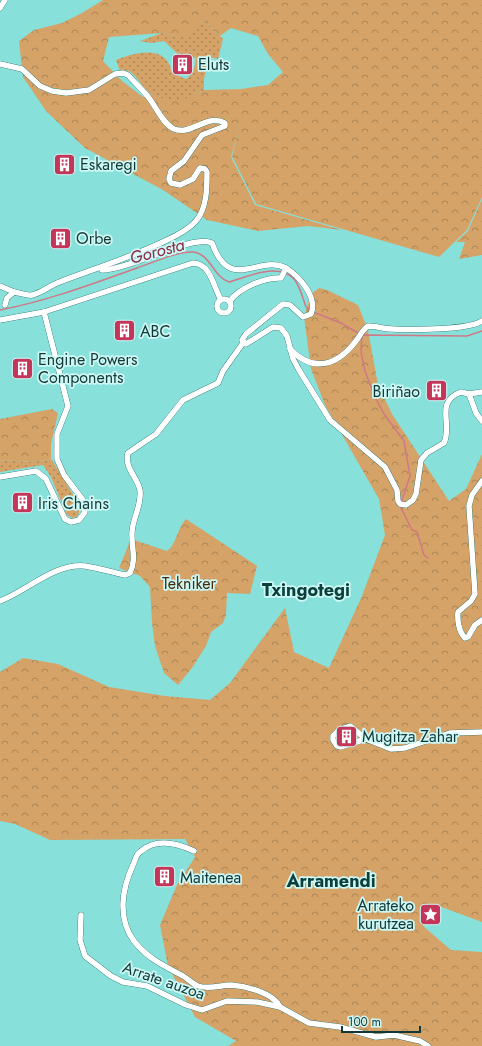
<svg xmlns="http://www.w3.org/2000/svg" width="482" height="1046" font-family="Jost,sans-serif">
<style>
.grass{fill:url(#grass-dots)}
.forest{fill:url(#forest-crowns);fill-rule:evenodd}
.lines{fill:none;stroke-linecap:round;stroke-linejoin:round}
.stream{stroke:#d07886;stroke-width:1.5}
.street-casing{stroke:#065754;stroke-width:6}
.street{stroke:#fff;stroke-width:5.5}
.labels{text-anchor:middle;stroke-width:3.5;stroke-linejoin:round;paint-order:stroke}
.poi-label{font-size:16px;fill:#113836;stroke:#cef8f5;text-anchor:start}
.park-label{font-size:16px;fill:#422a0b;stroke:#cef8f5}
.street-label{font-size:16px;fill:#113836;stroke:#cef8f5}
.water-label{font-size:17px;font-style:italic;fill:#912742;stroke:#cef8f5}
.quarter-label{font-size:18px;font-weight:bold;fill:#0c403d;stroke:#cef8f5}
</style>
<defs>
<pattern id="grass-dots" width="8" height="8" patternUnits="userSpaceOnUse"><rect width="8" height="8" fill="#d5a368"/><path d="M2 2h.1M6 6h.1" fill="none" stroke="#ab8656" stroke-width="1.8" stroke-linecap="round"/></pattern>
<pattern id="forest-crowns" width="20" height="18" patternUnits="userSpaceOnUse"><rect width="20" height="18" fill="#d5a368"/><path d="M2 6a3 3 0 1 1 6 0M12 15a3 3 0 1 1 6 0" fill="none" stroke="#ab8656"/></pattern>
</defs>
<rect width="100%" height="100%" fill="#87e0da"/>
<g class="grass">
<path d="M204,20l19,19 -5,20 -9,-2 -5,22v11c-7,3 -15,8 -23,11 -7,2 -24,-3 -30,-7 -11,-6 -16,-28 -31,-23l-4,-11c20,-8 51,-16 56,13l14,6c8,-5 9,-12 10,-22l-9,3 -8,-5 -15,-14 -13,2 -11,-2 22,-8 17,4z"/>
<path d="M51,459c2,2 26,41 27,45 2,5 1,8 0,12l-5,2 -6,-3 -16,-38 -8,-12 -43,7v-12l32,2z"/>
</g>
<g class="forest">
<path d="M103,0h379v197l-15,33 -28,27 -183,-53 -24,-48 7,-29 -2,-3 2,3 -8,30 24,48 87,25 -34,-4 -50,5 -51,-11 -44,-30 -78,-42 -39,-37 -23,-34 -4,-36 15,-11 28,-7 20,-10zM204,20l16,16 11,-8 27,8 10,18 15,18 -15,13 -27,4 -37,1 -24,11 -13,-1 -17,-6 -7,3 -21,-16 -19,-20 6,-24 53,-4 17,4 9,-2z"/>
<polygon points="482,199 482,255 459,259 465,242 456,242 468,231"/>
<polygon points="319,288 327,290 358,305 368,330 378,385 392,414 449,501 466,489 482,454 482,922 439,906 423,926 451,950 482,952 482,1046 228,1046 236,1041 195,1017 168,966 160,925 177,885 195,857 185,839 50,840 15,824 0,821 0,672 23,658 58,664 109,687 165,696 210,700 230,683 285,608 294,652 329,668 362,596 385,535 379,499 325,405 311,369 304,317 311,294"/>
<polygon points="52,409 58,413 51,444 51,459 32,462 0,460 0,419"/>
<path d="M186,519l71,47 -7,28 -23,-1 -1,22 -3,8 -12,9 -5,14 -14,22 -14,17 -14,-12 -9,-27 -3,-23 -2,-36 -10,-11 -21,-8 12,-29 36,12c10,-7 10,-23 19,-32z"/>
</g>
<g class="lines">
<g class="stream">
<path d="M0,310c47,-9 92,-26 137,-42 15,-5 41,-17 56,-16 18,2 20,25 36,30 18,-5 49,-20 65,-3 6,7 9,20 12,28l4,3"/>
<polyline points="313,312 341,323 358,333"/>
<polyline points="402,500 410,476 404,441 384,414 374,395 365,371 361,352 362,335 467,336 482,331"/>
<polyline points="401,508 412,530 417,532 424,555 428,558"/>
</g>
<defs>
<g id="street">
<polyline points="0,8 5,0"/>
<path d="M0,64l22,5 18,17 12,5 14,2 23,-3 26,-16 8,-1 5,2c7,8 15,15 21,23 7,9 14,26 25,31 17,7 34,-16 51,-6v3l-23,9 -18,26 -13,10 -2,8 2,4 9,2 13,-6 7,-11 5,1 2,3c0,16 0,36 -11,49 -8,9 -20,15 -31,20 -35,17 -72,28 -108,42 -9,4 -16,10 -25,12 -5,1 -12,-2 -18,-3l-7,6 -2,7"/>
<path d="M102,270c27,0 90,-36 110,-27 18,51 47,11 74,25"/>
<polyline points="0,286 14,292"/>
<circle cx="224" cy="306" r="7"/>
<path d="M230,301c9,-13 35,-24 51,-23l5,-10c13,8 32,29 25,46l-8,3 -13,-12 -7,-1 -37,30 -4,6 4,4 27,-17 8,1 6,8 6,23 6,11 31,50 55,47 12,23 1,11 2,3 6,1 7,-5 3,-6 5,-34 6,-7 17,-10c9,-19 -10,-41 17,-51l8,2 7,19 6,8"/>
<path d="M0,320l44,-8 149,-49c18,1 20,23 28,37"/>
<path d="M290,349c23,24 47,17 66,-8 4,-5 6,-11 12,-15 8,0 16,3 24,3 19,1 77,1 90,-8"/>
<polyline points="469,394 482,392"/>
<polyline points="0,477 36,471 46,479 65,519 71,522 79,520 85,512 83,500 64,475 57,459 57,434 68,406 44,312"/>
<path d="M482,481l-10,14 -3,11 6,88 -4,7 -13,11c-1,8 1,20 7,26l3,-1 7,-12 7,-5"/>
<path d="M0,601c27,-10 54,-38 85,-35 13,2 27,6 40,9l5,-2c7,-14 1,-26 2,-41 1,-15 10,-27 8,-42 -3,-14 -16,-22 -12,-37l28,-19 27,-34 35,-17 5,-12 20,-28"/>
<polyline points="366,739 340,747 337,746 333,740 333,736 339,730 350,726 366,739 391,749 405,748 450,733 482,732"/>
<path d="M194,851c-17,-8 -38,-14 -54,1 -4,2 -5,9 -7,13 -11,24 -16,53 1,76 13,17 30,25 49,35 5,3 10,8 15,10 12,4 22,-1 33,-1 15,1 43,8 49,22"/>
<polyline points="81,915 80,940 85,956 111,976 123,982 147,986 186,1005 202,1010 227,1001 257,1002 280,1007 309,1023 340,1027 376,1037 394,1035 420,1041 428,1046"/>
</g>
</defs>
<use href="#street" class="street-casing"/>
<use href="#street" class="street"/>
</g>
<defs>
<symbol id="building-square" viewBox="-11 -11 22 22"><rect x="-9" y="-9" width="18" height="18" rx="4" fill="#c4355a" stroke="#cef8f5"/><path d="M-4-6H4V6H1V3H-1V6H-4ZM-2.5-4.3h1.7v1.8h-1.7ZM.8-4.3h1.7v1.8H.8ZM-2.5-1h1.7V.8h-1.7ZM.8-1h1.7V.8H.8Z" fill="#fff"/></symbol>
<symbol id="sight-square" viewBox="-11 -11 22 22"><rect x="-9" y="-9" width="18" height="18" rx="4" fill="#c4355a" stroke="#cef8f5"/><path d="M0-6L1.8-2.2L6-1.7L2.9 1.2L3.7 5.4L0 3.3L-3.7 5.4L-2.9 1.2L-6-1.7L-1.8-2.2Z" fill="#fff"/></symbol>
</defs>
<g fill-rule="evenodd">
<use href="#building-square" x="170" y="52" width="25" height="25"/>
<use href="#building-square" x="52" y="152" width="25" height="25"/>
<use href="#building-square" x="48" y="226" width="25" height="25"/>
<use href="#building-square" x="112" y="318" width="25" height="25"/>
<use href="#building-square" x="10" y="356" width="25" height="25"/>
<use href="#building-square" x="424" y="378" width="25" height="25"/>
<use href="#building-square" x="10" y="490" width="25" height="25"/>
<use href="#building-square" x="334" y="724" width="25" height="25"/>
<use href="#building-square" x="152" y="864" width="25" height="25"/>
<use href="#sight-square" x="418" y="902" width="25" height="25"/>
</g>
<g class="labels">
<g class="poi-label">
<text x="198" y="70">Eluts</text>
<text x="80" y="170">Eskaregi</text>
<text x="76" y="244">Orbe</text>
<text x="140" y="337">ABC</text>
<text x="38" y="365">Engine Powers<tspan x="38" dy="18">Components</tspan></text>
<text x="420" y="397" text-anchor="end">Biriñao</text>
<text x="38" y="509">Iris Chains</text>
<text x="362" y="742">Mugitza Zahar</text>
<text x="180" y="883">Maitenea</text>
<text x="414" y="911" text-anchor="end">Arrateko<tspan x="414" dy="18">kurutzea</tspan></text>
</g>
<g class="park-label">
<text x="189" y="589">Tekniker</text>
</g>
<g class="street-label">
<text transform="translate(164 980) rotate(19)" y="6">Arrate auzoa</text>
</g>
<g class="water-label">
<text transform="translate(157 251) rotate(-15)" y="6">Gorosta</text>
</g>
<g class="quarter-label">
<text x="306" y="596">Txingotegi</text>
<text x="331" y="887">Arramendi</text>
</g>
</g>
<path d="M342 1026v6h78v-6" fill="none" stroke="#113836" stroke-width="2"/>
<text x="348" y="1026" font-size="12" fill="#113836" stroke="#cef8f5" stroke-width="3" paint-order="stroke">100 m</text>
</svg>
